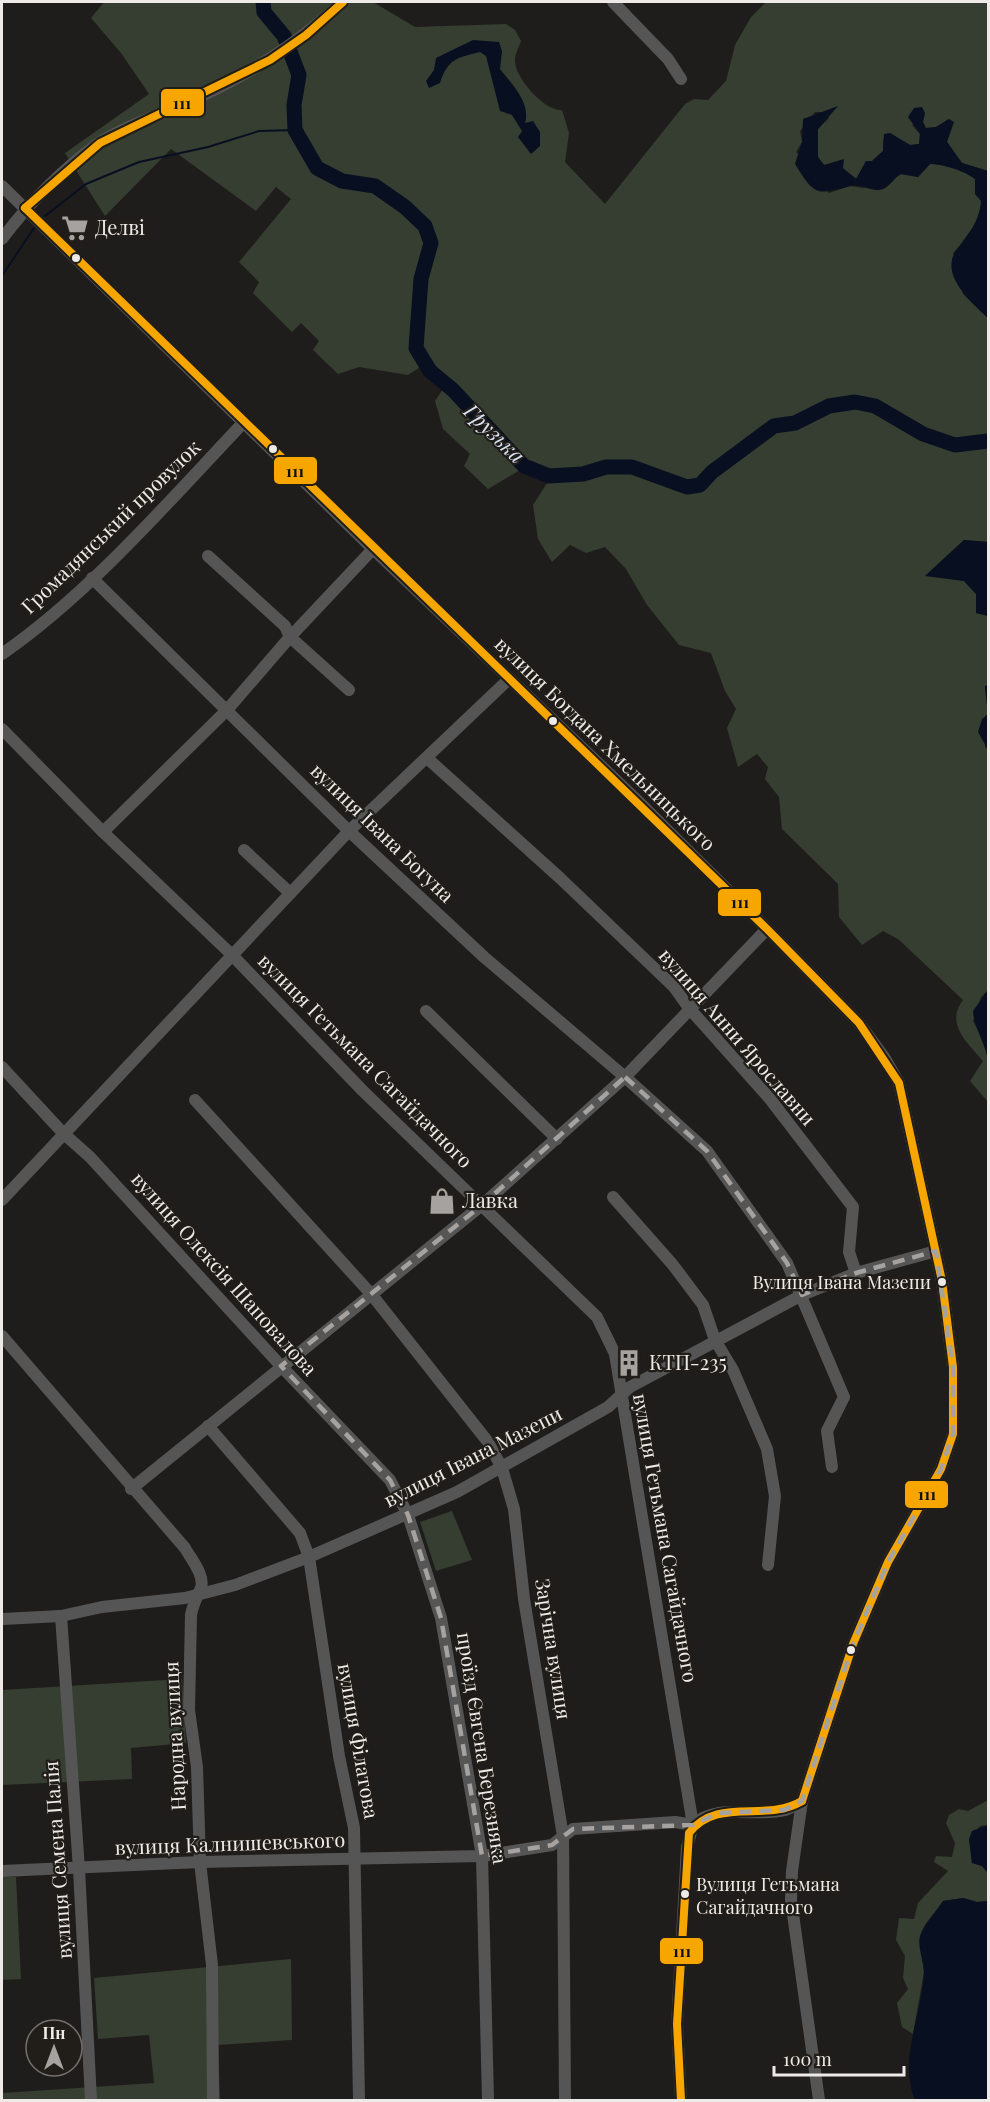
<svg xmlns="http://www.w3.org/2000/svg" width="990" height="2102" font-family="'Playfair Display',serif">
<style>
.green{fill:#353e30}
.water{fill:#080f20}
.lines{fill:none;stroke-linecap:round;stroke-linejoin:round}
.stream{stroke:#080f20;stroke-width:2}
.river{stroke:#080f20;stroke-width:15}
.minor{stroke:#565555;stroke-width:12}
.bus-1-casing{stroke:#211d19;stroke-width:12}
.bus-1{stroke:#f7a600;stroke-width:8}
.marked{fill:none;stroke:#a5a2a0;stroke-width:4.5;stroke-dasharray:12 8;stroke-linejoin:round}
.bus-dot{fill:#edeae7;stroke:#211d19;stroke-width:2}
.labels{text-anchor:middle;stroke-width:4.5;stroke-linejoin:round;paint-order:stroke}
.bus-label{font-size:18px;fill:#edeae7;stroke:#211d19;text-anchor:end}
.poi-label{font-size:20px;fill:#edeae7;stroke:#211d19;text-anchor:start}
.street-label{font-size:20px;fill:#edeae7;stroke:#211d19}
.water-label{font-size:21px;font-style:italic;fill:#d9e3f6;stroke:#211d19}
.line-badge{stroke:#211d19;stroke-width:2}
.pale-badge-label{font-size:16px;text-anchor:middle;font-weight:bold;fill:#111}
</style>
<rect width="100%" height="100%" fill="#1f1d1b"/>
<g class="green">
<path d="M104,2h269l42,25 91,-3 9,6 6,11c-2,6 -6,13 -6,19 -1,17 30,52 47,50l7,23 -4,29 40,42 80,-100 9,-5 14,1 18,-19 9,-36 16,-28 15,-15h222v169l-26,-8 -15,-21 2,-23 -13,8 -10,1 -3,-6 -11,3 8,9 -1,10 -9,1 -20,-12 -7,7v11l-11,10h-6l-9,18 -23,-16 -10,2 -6,-8v-28l11,-11 -4,-6h-10l-15,19 2,11 -6,10 33,41 21,-7 13,2 38,-14 17,3 12,-13c16,0 33,6 45,15 -1,10 5,14 6,23 2,21 -15,37 -28,51l10,41 25,24v224l-24,-2 -38,35 38,6 12,13v19l12,3v69l-3,2 3,27 -3,33 3,3v240l-7,7 -8,24 14,26 1,55 -18,-21 13,-20c-16,-19 -38,-37 -20,-61l-65,-61 -15,-8 -21,14 -23,-28 -1,-33 -56,-55 -3,-32 -14,-18 3,-12 -11,-13 -19,13 -11,-39 9,-19 -11,-18 -14,-38 -32,-8 -32,-40 -21,-36 -21,-22 -19,6 -16,-8 -18,17 -14,-23 -5,-34 16,-25 -27,-11 -34,20 -24,-23 6,-12 -27,-25 -8,-28 10,-15 -23,-20 -14,9 -49,-8 -21,7 -25,-24 6,-9 -18,-18 -9,9 -39,-39 6,-11 -20,-20 52,-63 -15,-12 -20,24 -85,-62 -66,67 -40,-63 84,-59 -28,-41 -30,-35z"/>
<polygon points="452,1511 472,1560 436,1571 420,1522"/>
<polygon points="182,1679 186,1743 131,1748 132,1779 2,1785 2,1690"/>
<polygon points="988,1800 988,1825 980,1826 969,1839 972,1863 982,1866 988,1873 988,1901 977,1902 963,1898 943,1901 925,1925 922,1957 924,1972 913,2034 902,2027 897,2003 908,1989 903,1978 905,1956 896,1940 899,1918 914,1919 918,1903 948,1871 934,1862 936,1856 952,1857 955,1843 946,1823 949,1815 959,1809 968,1811"/>
<polygon points="2,1877 16,1877 21,1979 2,1980"/>
<polygon points="291,1959 292,2040 218,2045 220,2100 2,2100 2,2093 154,2083 149,2035 98,2039 94,1978"/>
</g>
<g class="water">
<path d="M473,40l26,2 3,9 -2,18c12,15 31,34 25,54l8,-2 7,11v14l-9,8 -13,-17 4,-6 -10,-16 -12,-4 -14,-55 -6,-4c-24,6 -32,7 -40,31l-11,5 -3,-7 8,-11 2,-12z"/>
<path d="M838,106l-20,23v28l6,8 20,-6 -1,9 13,11 10,-18h6l11,-10 1,-17 6,-1 20,12 9,-1 1,-10 -12,-17 6,-9 8,-1 3,6 -2,9 3,6 10,-1 13,-8 5,3 -7,20 15,21 26,8v147c-15,-14 -49,-43 -32,-67 12,-18 23,-27 25,-50l-6,-7v-15c-10,-8 -33,-15 -45,-15l-12,13 -17,-3c-6,3 -12,13 -18,15 -11,4 -22,-6 -32,-3 -34,8 -35,12 -56,-22l7,-22 1,-23z"/>
<polygon points="964,540 988,542 988,616 976,613 976,594 964,581 925,576"/>
<polygon points="988,685 988,750 978,732 982,719 988,714 985,686"/>
<path d="M988,990v72c-2,-19 -14,-33 -15,-51z"/>
<polygon points="988,1825 988,1873 982,1866 972,1863 969,1839 972,1831"/>
<path d="M963,1898l14,4 11,-1v199h-73c-17,-41 7,-85 9,-127 0,-12 -7,-26 -4,-37 4,-13 16,-23 23,-35z"/>
</g>
<g class="lines">
<g class="stream">
<polyline points="45,216 86,184 139,162 208,147 259,131 295,130"/>
<polyline points="2,276 34,228"/>
</g>
<polyline class="river" points="263,2 264,12 284,36 299,75 294,105 295,130 317,168 342,181 375,186 405,207 425,226 431,243 421,279 416,348 430,371 453,390 524,466 549,476 583,474 606,467 632,467 687,487 700,485 712,472 774,426 795,423 829,406 855,402 875,406 923,434 955,445 988,441"/>
<g class="minor">
<polyline points="613,2 668,59 681,79"/>
<polyline points="2,186 373,549 639,802 767,929 859,1023 884,1057 899,1083 942,1281 953,1367 953,1434 941,1469 888,1562 853,1644 802,1801 792,1871 791,1900 819,2100"/>
<path d="M2,239c26,-35 62,-71 97,-96 23,-16 69,-31 96,-44 57,-26 101,-55 148,-97"/>
<polyline points="208,556 285,626 290,637 349,690"/>
<polyline points="92,578 349,831 484,957 625,1077 707,1151 787,1263 844,1397 827,1431 832,1467"/>
<path d="M2,654c88,-61 168,-154 242,-232"/>
<polyline points="2,729 103,832 231,954 363,1091 597,1317 615,1354 693,1825 687,1847 677,2024 681,2100"/>
<polyline points="427,758 560,878 674,987 689,1008 770,1099 853,1207 849,1252 856,1273"/>
<polyline points="103,832 227,710 290,637 373,549"/>
<polyline points="244,850 290,893"/>
<polyline points="426,1011 557,1139"/>
<polyline points="2,1067 63,1133 90,1157 281,1366 390,1480 408,1515 441,1618 482,1856 488,2100"/>
<polyline points="195,1100 372,1295 488,1442 502,1468 514,1509 524,1599 563,1836 565,2100"/>
<polyline points="613,1197 673,1265 703,1305 715,1340 733,1370 767,1449 775,1496 768,1565"/>
<polyline points="2,1200 349,831 509,679"/>
<path d="M2,1336l183,212c6,11 20,27 16,40 -4,9 -8,16 -10,27l-2,95 8,57 3,95 12,103 1,135"/>
<polyline points="208,1426 300,1533 309,1557 339,1756 354,1828 359,2100"/>
<polyline points="131,1489 482,1205 625,1077 767,929"/>
<polyline points="61,1616 79,1869 91,2100"/>
<polyline points="2,1619 61,1616 102,1607 185,1598 235,1585 309,1557 457,1492 608,1407 630,1387 802,1295 856,1273 936,1251"/>
<path d="M693,1825c25,-23 62,-7 92,-15 6,-2 12,-6 17,-9"/>
<polyline points="2,1871 200,1862 482,1856 552,1845 573,1829 675,1822 693,1825"/>
</g>
<defs>
<g id="bus-1">
<polyline points="25,208 767,929 859,1023 899,1083 942,1281 953,1367 953,1434 941,1469 888,1562 853,1644 802,1801"/>
<polyline points="25,208 100,143 270,60 306,35 343,2"/>
<path d="M681,2100l-4,-76 12,-191c29,-37 76,-10 113,-32"/>
</g>
</defs>
<use href="#bus-1" class="bus-1-casing"/>
<use href="#bus-1" class="bus-1"/>
</g>
<path class="marked" d="M625,1077l82,74 80,112 15,32 54,-22 80,-22 17,116v67l-12,35 -53,93 -35,82 -51,157 -18,9 -66,3 -25,12 -120,4 -21,16 -70,11 -41,-238 -33,-103 -18,-35 -109,-114 201,-161z"/>
<defs>
<symbol id="supermarket-bare" viewBox="-9 -9 18 18"><path d="M-6-5.5h2.5l.6 2H6L4.5 2H-2.5L-4.4-4H-6ZM-1.5 3.2a1.3 1.3 0 1 0 .1 0ZM3 3.2a1.3 1.3 0 1 0 .1 0Z" fill="#a5a2a0" stroke="#211d19" stroke-width="2.5" paint-order="stroke"/></symbol>
<symbol id="shop-bare" viewBox="-9 -9 18 18"><path d="M-5-2.5h2.3a2.7 3.5 0 0 1 5.4 0H5L5.5 6h-11ZM-1.5-2.5h3a1.5 2.3 0 0 0-3 0Z" fill="#a5a2a0" stroke="#211d19" stroke-width="2.5" paint-order="stroke"/></symbol>
<symbol id="building-bare" viewBox="-9 -9 18 18"><path d="M-4-6H4V6H1V3H-1V6H-4ZM-2.5-4.3h1.7v1.8h-1.7ZM.8-4.3h1.7v1.8H.8ZM-2.5-1h1.7V.8h-1.7ZM.8-1h1.7V.8H.8Z" fill="#a5a2a0" stroke="#211d19" stroke-width="2.5" paint-order="stroke"/></symbol>
</defs>
<g fill-rule="evenodd">
<use href="#supermarket-bare" x="56" y="209" width="38" height="38"/>
<use href="#shop-bare" x="423" y="1182" width="38" height="38"/>
<use href="#building-bare" x="610" y="1344" width="38" height="38"/>
</g>
<g class="bus-dot">
<circle cx="76" cy="258" r="5"/>
<circle cx="273" cy="449" r="5"/>
<circle cx="553" cy="721" r="5"/>
<circle cx="942" cy="1282" r="5"/>
<circle cx="851" cy="1650" r="5"/>
<circle cx="685" cy="1894" r="5"/>
</g>
<g class="labels">
<g class="bus-label">
<text x="931" y="1289">Вулиця Івана Мазепи</text>
<text x="696" y="1891" text-anchor="start">Вулиця Гетьмана<tspan x="696" dy="23">Сагайдачного</tspan></text>
</g>
<g class="poi-label">
<text x="95" y="235">Делві</text>
<text x="462" y="1208">Лавка</text>
<text x="649" y="1370">КТП-235</text>
</g>
<g class="street-label">
<text transform="translate(111 527) rotate(-44)" y="7">Громадянський провулок</text>
<text transform="translate(605 744) rotate(44)" y="7">вулиця Богдана Хмельницького</text>
<text transform="translate(382 833) rotate(44)" y="7">вулиця Івана Богуна</text>
<text transform="translate(737 1037) rotate(49)" y="7">вулиця Анни Ярославни</text>
<text transform="translate(365 1061) rotate(45)" y="7">вулиця Гетьмана Сагайдачного</text>
<text transform="translate(224 1274) rotate(48)" y="7">вулиця Олексія Шаповалова</text>
<text transform="translate(473 1457) rotate(-27)" y="7">вулиця Івана Мазепи</text>
<text transform="translate(665 1538) rotate(80)" y="7">вулиця Гетьмана Сагайдачного</text>
<text transform="translate(553 1649) rotate(81)" y="7">Зарічна вулиця</text>
<text transform="translate(175 1736) rotate(-93)" y="7">Народна вулиця</text>
<text transform="translate(358 1741) rotate(80)" y="7">вулиця Філатова</text>
<text transform="translate(482 1748) rotate(81)" y="7">проїзд Євгена Березняка</text>
<text transform="translate(230 1844) rotate(-2)" y="7">вулиця Калнишевського</text>
<text transform="translate(58 1860) rotate(-94)" y="7">вулиця Семена Палія</text>
</g>
<g class="water-label">
<text transform="translate(494 434) rotate(44)" y="7">Грузька</text>
</g>
</g>
<g class="line-badge">
<rect x="160" y="88" width="45" height="29" rx="6" fill="#f7a600"/>
<rect x="273" y="456" width="45" height="29" rx="6" fill="#f7a600"/>
<rect x="717" y="888" width="45" height="29" rx="6" fill="#f7a600"/>
<rect x="904" y="1480" width="45" height="29" rx="6" fill="#f7a600"/>
<rect x="659" y="1937" width="45" height="28" rx="6" fill="#f7a600"/>
</g>
<g class="pale-badge-label">
<text x="182" y="109">111</text>
<text x="295" y="477">111</text>
<text x="740" y="908">111</text>
<text x="927" y="1500">111</text>
<text x="682" y="1957">111</text>
</g>
<rect width="990" height="2102" fill="none" stroke="#edeae7" stroke-width="6"/>
<g transform="translate(54 2048)"><circle r="28" fill="#211d19" stroke="#736f6b" stroke-width="1.5"/>
<path d="M0-4.5L10 22L0 15L-10 22Z" fill="#a5a2a0"/>
<text y="-9" font-size="16" font-weight="bold" text-anchor="middle" fill="#edeae7">Пн</text>
</g>
<path d="M774 2066v9h130v-9" fill="none" stroke="#edeae7" stroke-width="3"/>
<text x="783" y="2066" font-size="18" fill="#edeae7" stroke="#211d19" stroke-width="4.5" paint-order="stroke">100 m</text>
</svg>
